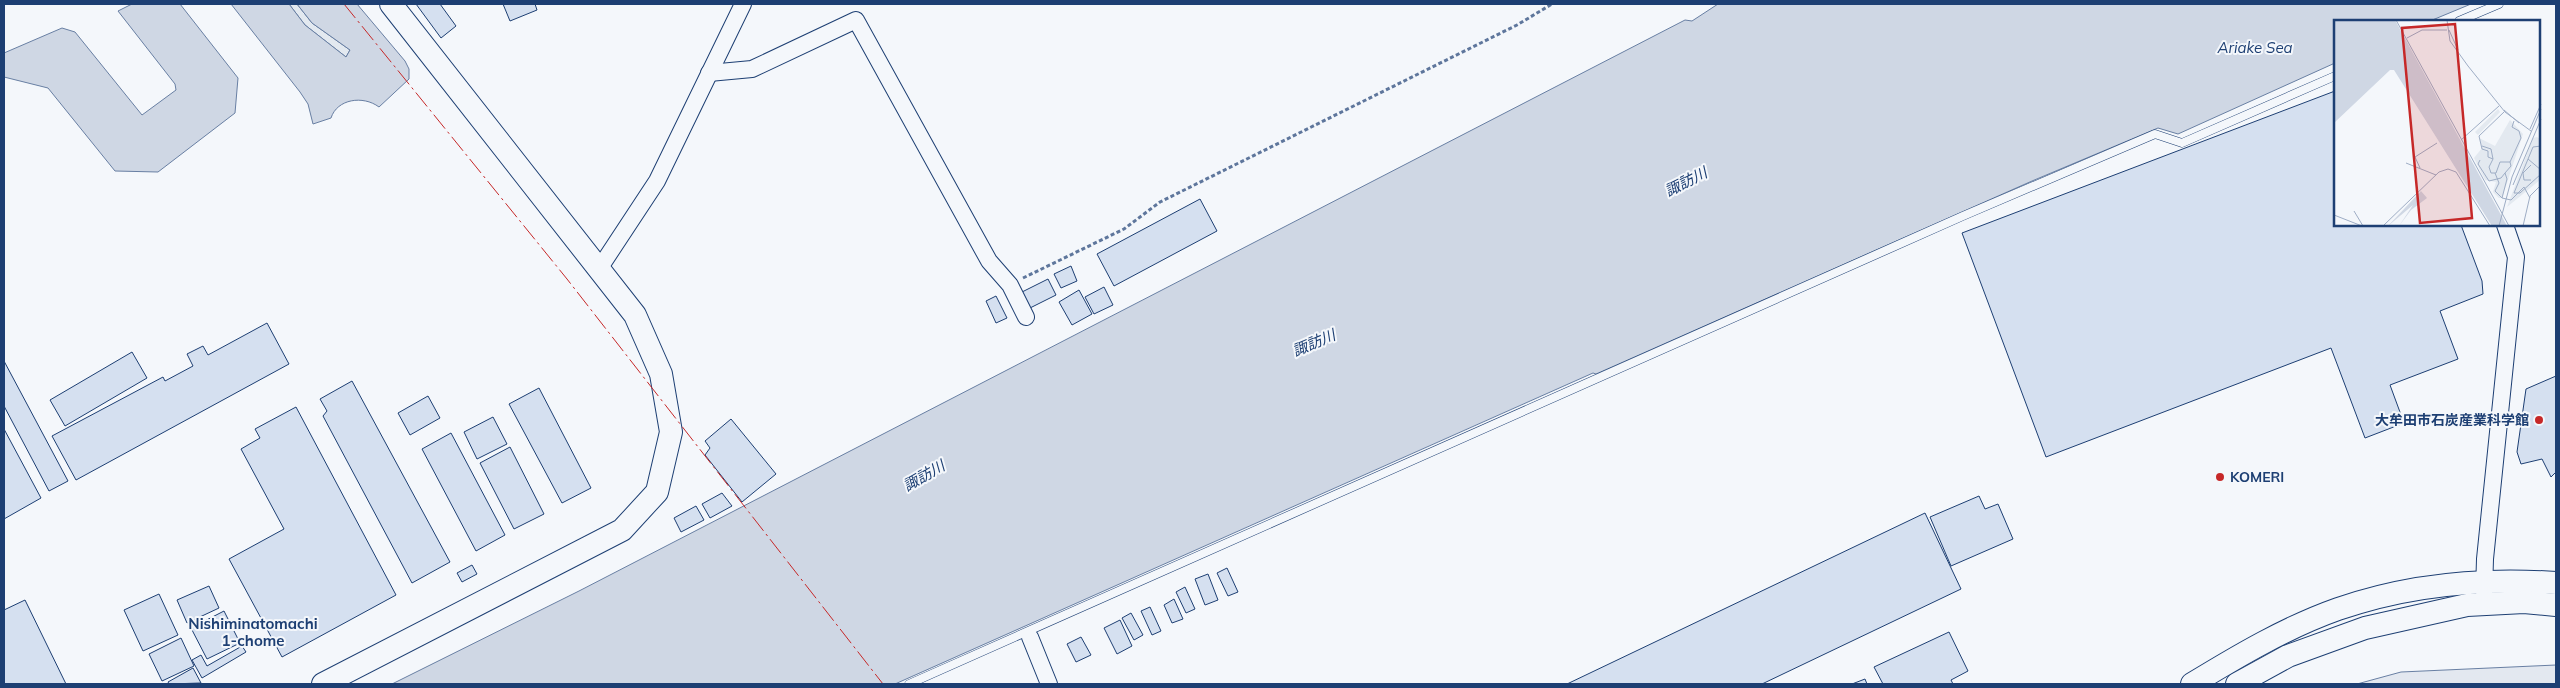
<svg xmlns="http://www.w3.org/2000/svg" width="2560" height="688" font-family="Mulish,'Noto Sans JP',sans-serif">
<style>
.green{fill:#e3e9f0;stroke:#687fa3}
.parking{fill:#e3e8f0;stroke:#687fa3}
.water{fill:#cfd7e4;stroke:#687fa3}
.building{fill:#d5e0f0;stroke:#1d3f73}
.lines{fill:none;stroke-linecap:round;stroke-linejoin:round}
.lane-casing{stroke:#1d3f73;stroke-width:9}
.street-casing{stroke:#1d3f73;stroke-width:18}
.secondary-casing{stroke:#1d3f73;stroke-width:24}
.path{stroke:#5e769c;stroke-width:3;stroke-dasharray:4 2.5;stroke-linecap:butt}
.lane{stroke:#f4f7fb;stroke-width:8}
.street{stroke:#f4f7fb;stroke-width:16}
.secondary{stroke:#f4f7fb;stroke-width:22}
.power{stroke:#c62828;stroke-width:1;stroke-dasharray:18 4 2.5 4;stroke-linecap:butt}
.poi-dot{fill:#c62828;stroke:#f4f7fb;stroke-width:2}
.labels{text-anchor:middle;stroke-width:4;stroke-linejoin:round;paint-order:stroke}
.poi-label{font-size:14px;font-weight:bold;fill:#1d3f73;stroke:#f4f7fb;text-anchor:end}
.water-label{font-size:15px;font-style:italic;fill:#1d3f73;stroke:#f4f7fb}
.neighbourhood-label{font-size:15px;font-weight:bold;fill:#1d3f73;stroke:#f4f7fb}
.inset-road{fill:none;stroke:#9eadc5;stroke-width:1}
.view{fill:#c62828;fill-opacity:0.15;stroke:#c62828;stroke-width:2.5}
.inset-edge{fill:none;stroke:#1d3f73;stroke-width:2.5}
</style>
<rect width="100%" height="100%" fill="#f4f7fb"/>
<polygon class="green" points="289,4 297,4 312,23 350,50 346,57 305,25"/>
<polygon class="parking" points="2556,665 2556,684 2357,684 2401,672"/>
<g class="water">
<polygon points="132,4 180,4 238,78 235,113 158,172 115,171 48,88 4,77 4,53 62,28 75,32 142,115 176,90 175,84 118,11"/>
<path d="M231,4h58l16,21 41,32 4,-7 -38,-27 -15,-19h60l48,57 4,8v10l-30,28c-16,-12 -42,-8 -48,11l-18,6 -5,-20 -8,-12z"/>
<polygon points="1718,4 2471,4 2430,21 2335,21 2335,63 2178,134 2158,128 2032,181 1596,374 1593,373 895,684 392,684 579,591 1685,20 1692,21"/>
</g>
<g class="building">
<polygon points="416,4 440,4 456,26 441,38"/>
<polygon points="503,4 535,4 537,10 510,21"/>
<polygon points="2335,91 2335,225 2461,225 2482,281 2483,294 2440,311 2458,359 2390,385 2404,423 2365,438 2331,348 2046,457 1962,233"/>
<polygon points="1200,199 1217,231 1114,286 1097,254"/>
<polygon points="1071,266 1077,281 1061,288 1054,274"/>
<polygon points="1048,279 1056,295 1030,308 1022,292"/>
<polygon points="1104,287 1113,305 1094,314 1085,297"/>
<polygon points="1079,290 1092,314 1072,325 1059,302"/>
<polygon points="996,296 1007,318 996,323 986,301"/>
<polygon points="267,323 289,364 76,480 52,436 163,377 165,381 193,366 187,354 203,346 208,355"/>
<polygon points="132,352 147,378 65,426 50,400"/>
<polygon points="4,361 68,481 49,491 4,406"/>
<polygon points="2556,376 2556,472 2551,477 2542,459 2521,464 2517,452 2526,389"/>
<polygon points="352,381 450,562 412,583 323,416 327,411 320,399"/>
<polygon points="539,388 591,488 562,503 509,404"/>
<polygon points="428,396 440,418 410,435 398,413"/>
<polygon points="296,407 396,595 282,657 229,559 284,529 241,449 260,438 255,429"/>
<polygon points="493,417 507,444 477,459 464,432"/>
<polygon points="731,419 776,474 742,502 705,455 710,448 705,441"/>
<polygon points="4,429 41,498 4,519"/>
<polygon points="451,433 505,535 476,551 422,449"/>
<polygon points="510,447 544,514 514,529 480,463"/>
<polygon points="722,493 732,506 710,518 702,504"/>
<polygon points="1979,496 1985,509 1998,504 2013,539 1951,566 1930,517"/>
<polygon points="696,506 704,520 681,532 674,518"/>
<polygon points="1925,513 1961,589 1762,684 1567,684"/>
<polygon points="472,565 477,574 462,582 457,573"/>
<polygon points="1227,568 1238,592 1228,596 1217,573"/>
<polygon points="1208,574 1218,600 1205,605 1195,579"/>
<polygon points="209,586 219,608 187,623 177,600"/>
<polygon points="1185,587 1195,609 1186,613 1176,592"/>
<polygon points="159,594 178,635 143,651 124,610"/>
<polygon points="1174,599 1183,619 1172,623 1164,605"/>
<polygon points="25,600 66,684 4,684 4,610"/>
<polygon points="1150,607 1161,631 1152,635 1141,611"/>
<polygon points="224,611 240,643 207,659 191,628"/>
<polygon points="1131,613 1143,635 1134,640 1122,618"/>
<polygon points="1120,620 1132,646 1117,654 1104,628"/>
<polygon points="1949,632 1968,671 1951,680 1953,684 1883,684 1874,667"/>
<polygon points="1081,637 1091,655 1076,662 1067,644"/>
<polygon points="181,638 194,666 162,681 149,654"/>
<polygon points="242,646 246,652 202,678 192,660 201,655 207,666"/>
<polygon points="193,668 201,683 169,684 168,682"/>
<polygon points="1865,679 1867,684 1852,684"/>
</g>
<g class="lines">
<defs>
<g id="lane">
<polyline points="2459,21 2499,4"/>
<polyline points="909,684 1963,216 2155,134 2182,143 2335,76"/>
</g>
<g id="street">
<polyline points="709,73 752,69 856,20 989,261 1010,285 1026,317"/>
<polyline points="599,269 657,181 743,4"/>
<polyline points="2484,592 2485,559 2516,257 2505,225"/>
<polyline points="1030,637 1049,684"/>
</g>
<g id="secondary">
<polyline points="323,684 622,530 657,492 671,432 661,374 635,315 391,4"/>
<path d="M2192,684c46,-28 95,-57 146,-75 69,-24 145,-31 218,-26"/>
<polyline points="2237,684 2288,656 2365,628 2467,605 2524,602 2556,605"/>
</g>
</defs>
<use href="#lane" class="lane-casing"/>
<use href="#street" class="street-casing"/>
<use href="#secondary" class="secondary-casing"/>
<polyline class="path" points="1023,278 1124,229 1160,202 1517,25 1552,4"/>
<use href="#lane" class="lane"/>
<use href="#street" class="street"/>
<use href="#secondary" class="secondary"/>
<polyline class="power" points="344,4 567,279 883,684"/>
</g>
<g class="poi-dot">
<circle cx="2539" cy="420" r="5"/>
<circle cx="2220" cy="477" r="5"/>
</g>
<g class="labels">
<g class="poi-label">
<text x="2529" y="425">大牟田市石炭産業科学館</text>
<text x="2230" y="482" text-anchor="start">KOMERI</text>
</g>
<g class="water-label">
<text x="2255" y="53">Ariake Sea</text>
<text transform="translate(1686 182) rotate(-27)" y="5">諏訪川</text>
<text transform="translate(1314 343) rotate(-23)" y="5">諏訪川</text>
<text transform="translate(924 476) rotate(-30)" y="5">諏訪川</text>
</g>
<g class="neighbourhood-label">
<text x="253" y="629">Nishiminatomachi<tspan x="253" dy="17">1-chome</tspan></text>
</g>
</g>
<g transform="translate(2334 20)">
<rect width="206" height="206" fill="#f4f7fb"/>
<path d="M164,89l2,3 -22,23 -3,-3zM176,100l13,14 -21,64h-3l-6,-6 3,-10 -11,-2 -11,-22 8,-10 -3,-10 16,8zM203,117l3,2v41l-33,27 26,-69z" fill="#e3e9f0"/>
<path d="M0,0h61l112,206h-15l-98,-156h-4l-56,53zM87,171l6,7 -16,12 -12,16 14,-21 -25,21z" fill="#cfd7e4"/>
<path class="inset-road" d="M62,0l113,206M113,0l3,21 18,25 37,46 26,19M115,10l9,20M73,18l15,-8h25M170,90l15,13M170,92l-25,24 3,13 6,2v6l5,2 -4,8 2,6h5l4,-11h10M180,101l-2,6 7,4 2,7 -11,24 1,4 -6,7 2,6 -5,19 9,2 13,-13 6,11M196,109l11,-25M127,120l38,-34M148,126l9,3 2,10M207,126l-8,1 -19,46h6l21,-19M194,139l13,11M146,140l-2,4 11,17 12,-3 4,-5M72,143l30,12M86,148l-5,-11 22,-14M161,153l4,10 -4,8 7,7M197,160h-7l-1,-7 8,-8M179,165l28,-66M20,191l9,15M0,195l28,11M50,205l55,-53 9,-3 8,3 34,54M165,206l13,-49 29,-68M189,206l7,-30 9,-9"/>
<path class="view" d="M121,4l17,194 -52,5 -18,-195z"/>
<rect width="206" height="206" class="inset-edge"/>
</g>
<rect width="2560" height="688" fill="none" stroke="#1d3f73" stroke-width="10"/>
</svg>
